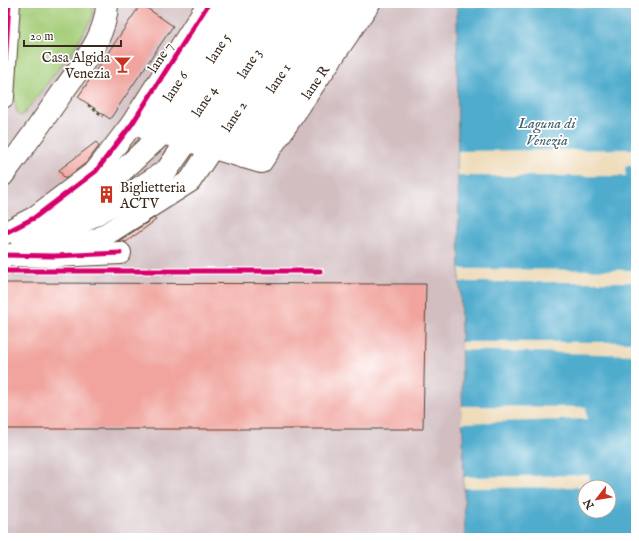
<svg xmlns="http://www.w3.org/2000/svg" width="639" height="541" font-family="'IM FELL English',serif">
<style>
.industrial{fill:#d2bec1}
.green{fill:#a5cd79;stroke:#707c4c}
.water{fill:#4faccd;stroke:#456b76;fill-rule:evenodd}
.pier{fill:#eedcba}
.building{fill:#f1a49e}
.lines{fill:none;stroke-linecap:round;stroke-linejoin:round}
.minor-casing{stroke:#564535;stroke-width:24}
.path{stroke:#564535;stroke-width:2.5;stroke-dasharray:3 3;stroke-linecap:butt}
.minor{stroke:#fff;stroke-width:22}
.cycleway-casing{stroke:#fff;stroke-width:8}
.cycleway{stroke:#d6006c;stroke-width:5}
.labels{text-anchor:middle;stroke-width:3.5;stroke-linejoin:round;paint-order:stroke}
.street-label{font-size:14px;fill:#3b2a1e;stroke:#fff}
.poi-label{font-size:14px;fill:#3b2a1e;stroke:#fff;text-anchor:end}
.water-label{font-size:15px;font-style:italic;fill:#435e64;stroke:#fff}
</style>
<rect width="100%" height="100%" fill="#fff"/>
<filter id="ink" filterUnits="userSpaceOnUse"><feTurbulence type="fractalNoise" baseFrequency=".025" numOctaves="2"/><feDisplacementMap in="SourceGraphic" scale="8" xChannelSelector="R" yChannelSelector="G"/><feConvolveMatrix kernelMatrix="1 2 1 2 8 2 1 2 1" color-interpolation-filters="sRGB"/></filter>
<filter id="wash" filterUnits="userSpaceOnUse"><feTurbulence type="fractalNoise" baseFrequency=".012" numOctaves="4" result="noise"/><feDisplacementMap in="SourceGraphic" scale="16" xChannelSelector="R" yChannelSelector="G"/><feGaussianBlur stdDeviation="0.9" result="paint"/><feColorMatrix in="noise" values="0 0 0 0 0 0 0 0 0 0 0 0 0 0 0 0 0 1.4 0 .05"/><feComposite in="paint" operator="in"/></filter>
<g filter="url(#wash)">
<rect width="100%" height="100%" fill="#eedcba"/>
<polygon class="industrial" points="3,3 457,3 458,176 465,538 3,538"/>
<path class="green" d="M18,3h75v13l-19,33 -52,67 -4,-1c-8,-18 -3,-90 0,-112z"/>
<path class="water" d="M457,3h179v535h-171l-7,-362zM585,487h24v24h-24z"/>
<g class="pier">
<polygon points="457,3 636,3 636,7 457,6"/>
<polygon points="636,149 636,166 625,166 626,176 458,176 458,151"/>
<polygon points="460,269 636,270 636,282 460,282"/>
<polygon points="461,342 636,342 636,355 461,350"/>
<polygon points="462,406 586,407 587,419 462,423"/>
<polygon points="589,475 591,487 464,488 464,477"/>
</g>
<g id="blocks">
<g class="building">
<polygon points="141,4 173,26 110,119 78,97"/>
<polygon points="96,142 99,146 87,162 65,179 59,170"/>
<polygon points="154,218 156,220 126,242 119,241"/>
<polygon points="3,283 426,284 423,429 3,429"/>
</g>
</g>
</g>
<g filter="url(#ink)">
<use href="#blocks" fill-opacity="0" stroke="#564535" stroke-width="1"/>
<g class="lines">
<defs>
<g id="minor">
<polyline points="3,97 9,3"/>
<polyline points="132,124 261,162 369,3"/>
<polyline points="149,127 228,3"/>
<polyline points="180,138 268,3"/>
<polyline points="197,143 287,3"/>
<polyline points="228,152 328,3"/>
<polyline points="244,157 347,3"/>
<path d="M3,175c21,-28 41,-56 61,-85 18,-26 43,-54 43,-87"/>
<polyline points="3,234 34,218 96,171 132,124 209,3"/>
<polyline points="45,235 75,226 119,201 167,170 188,140"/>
<polyline points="22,242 69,249 100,238 190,181 308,3"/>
<polyline points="22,242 107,185 163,133 247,3"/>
<polyline points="3,255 54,256 120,253"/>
</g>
</defs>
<use href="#minor" class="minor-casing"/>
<polyline class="path" points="88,105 103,116"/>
<use href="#minor" class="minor"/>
<defs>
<g id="cycleway">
<polyline points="3,97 9,3"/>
<polyline points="3,234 34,218 96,171 132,124 209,3"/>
<polyline points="3,255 54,256 120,253"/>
<polyline points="3,271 320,271"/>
</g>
</defs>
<use href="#cycleway" class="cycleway-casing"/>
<use href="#cycleway" class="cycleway"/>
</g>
</g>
<defs>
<symbol id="bar-bare" viewBox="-9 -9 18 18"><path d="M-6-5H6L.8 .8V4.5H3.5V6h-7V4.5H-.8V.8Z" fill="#c8321e" stroke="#fff" stroke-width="2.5" paint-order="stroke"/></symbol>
<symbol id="building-bare" viewBox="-9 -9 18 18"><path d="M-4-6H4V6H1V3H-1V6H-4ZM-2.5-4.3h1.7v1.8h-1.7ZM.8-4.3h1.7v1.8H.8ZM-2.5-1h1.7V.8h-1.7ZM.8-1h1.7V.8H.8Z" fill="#c8321e" stroke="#fff" stroke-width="2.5" paint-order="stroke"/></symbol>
</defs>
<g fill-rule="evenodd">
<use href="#bar-bare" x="110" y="52" width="25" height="25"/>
<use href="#building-bare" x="94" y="182" width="25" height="25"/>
</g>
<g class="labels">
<g class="street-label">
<text transform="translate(218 48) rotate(-57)" y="5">lane 5</text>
<text transform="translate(160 57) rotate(-57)" y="5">lane 7</text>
<text transform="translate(249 63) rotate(-57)" y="5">lane 3</text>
<text transform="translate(278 78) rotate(-56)" y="5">lane 1</text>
<text transform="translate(315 82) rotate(-56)" y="5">lane R</text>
<text transform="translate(175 86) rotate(-57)" y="5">lane 6</text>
<text transform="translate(204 101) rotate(-57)" y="5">lane 4</text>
<text transform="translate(234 116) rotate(-57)" y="5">lane 2</text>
</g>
<g class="poi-label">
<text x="110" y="62">Casa Algida<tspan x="110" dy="16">Venezia</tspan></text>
<text x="120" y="192" text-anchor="start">Biglietteria<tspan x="120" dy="16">ACTV</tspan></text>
</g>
<g class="water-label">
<text x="547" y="128">Laguna di<tspan x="547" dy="17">Venezia</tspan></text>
</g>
</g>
<rect width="639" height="541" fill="none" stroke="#fff" stroke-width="16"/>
<g transform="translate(597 499) rotate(239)"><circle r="19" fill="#ffffff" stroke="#b1aaa5"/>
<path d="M0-3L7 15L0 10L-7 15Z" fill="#c8321e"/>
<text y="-6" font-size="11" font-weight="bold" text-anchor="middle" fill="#3b2a1e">N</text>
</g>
<path d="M24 40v6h97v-6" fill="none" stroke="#3b2a1e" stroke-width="2"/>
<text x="30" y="40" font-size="12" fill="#3b2a1e" stroke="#ffffff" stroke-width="3" paint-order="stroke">20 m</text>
</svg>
